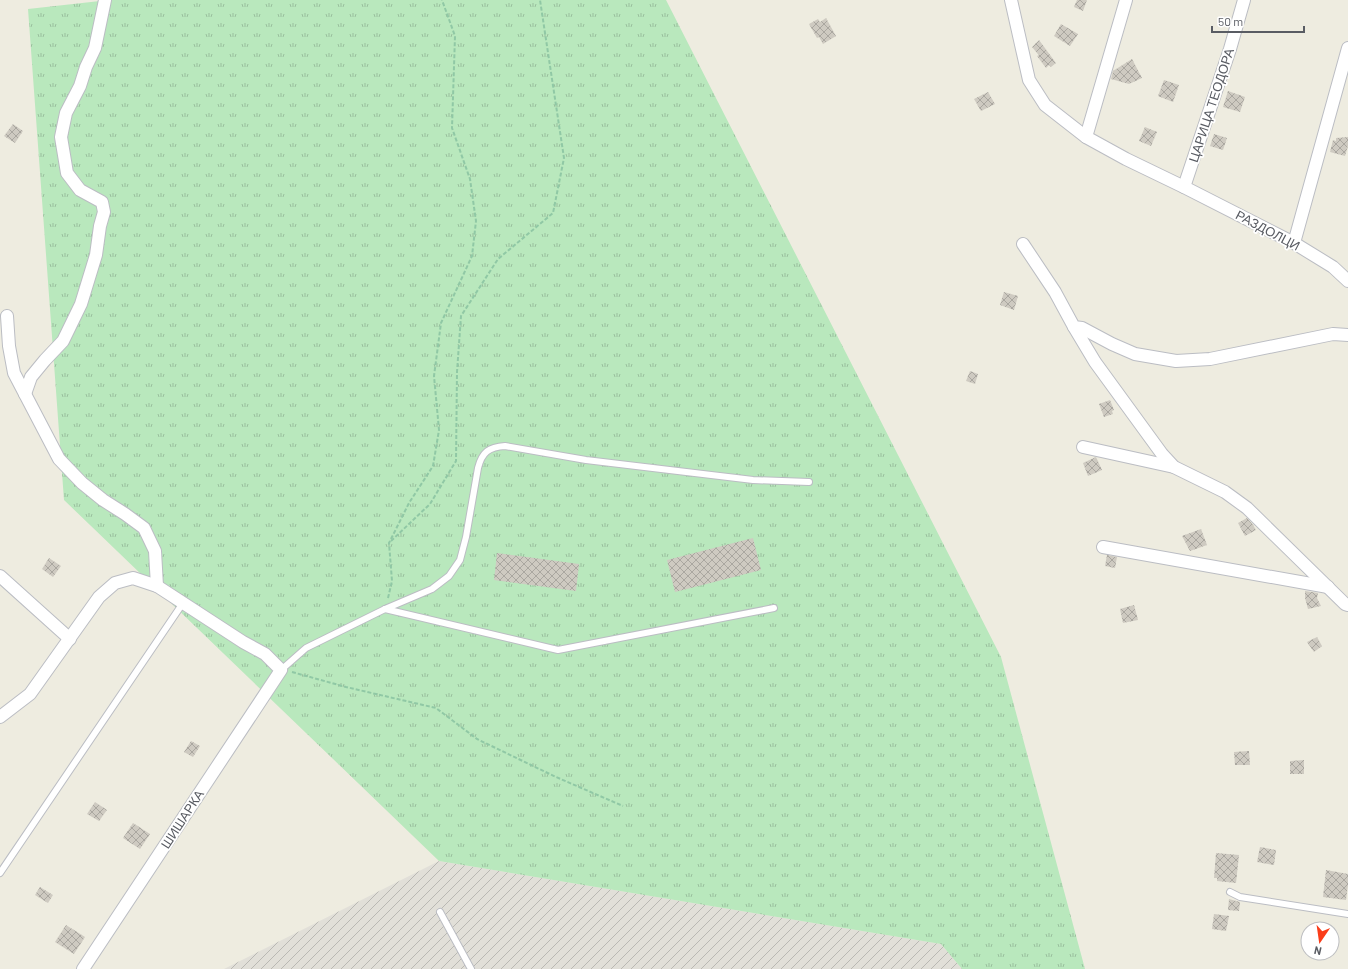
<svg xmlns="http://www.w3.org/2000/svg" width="1348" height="969" font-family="Barlow,sans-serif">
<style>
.industrial{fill:url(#industrial-furrows)}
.grass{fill:url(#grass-tufts)}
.building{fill:url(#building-cross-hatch)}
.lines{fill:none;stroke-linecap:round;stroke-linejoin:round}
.service-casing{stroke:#bbbdc3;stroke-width:8}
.minor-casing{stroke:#bbbdc3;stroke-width:14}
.path{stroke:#90c8a5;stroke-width:2;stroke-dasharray:4 2;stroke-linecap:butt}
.service{stroke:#fff;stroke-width:6}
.minor{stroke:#fff;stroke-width:12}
.labels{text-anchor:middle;stroke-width:3.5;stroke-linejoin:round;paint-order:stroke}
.street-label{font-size:13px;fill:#595c63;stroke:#fff}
</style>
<defs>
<pattern id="industrial-furrows" width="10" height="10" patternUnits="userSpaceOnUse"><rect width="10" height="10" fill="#e1dfd8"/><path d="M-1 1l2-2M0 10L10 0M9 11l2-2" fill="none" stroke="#b9b8b3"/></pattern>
<pattern id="grass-tufts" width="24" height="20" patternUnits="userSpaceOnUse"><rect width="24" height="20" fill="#b9e8bd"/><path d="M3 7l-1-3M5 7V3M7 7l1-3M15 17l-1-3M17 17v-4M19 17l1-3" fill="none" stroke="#99bf9d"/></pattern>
<pattern id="building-cross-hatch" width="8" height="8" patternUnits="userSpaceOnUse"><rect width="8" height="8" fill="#cecac1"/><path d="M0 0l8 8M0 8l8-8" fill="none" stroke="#aaa7a0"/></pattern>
</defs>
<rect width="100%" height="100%" fill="#eeece0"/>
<polygon class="industrial" points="439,861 941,944 962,969 224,969"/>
<polygon class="grass" points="109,0 666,0 1001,657 1085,969 962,969 941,944 439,861 64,500 28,9"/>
<g class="building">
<polygon points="1077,0 1087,0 1083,11 1074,7"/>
<polygon points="826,18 836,36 823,44 819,37 817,38 809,24 818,19 820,22"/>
<polygon points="1061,24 1078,34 1070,46 1054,36"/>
<polygon points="1039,40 1056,63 1051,67 1049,65 1046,68 1037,56 1039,55 1032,47"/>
<polygon points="1132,59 1142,78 1129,84 1111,79 1113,71"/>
<polygon points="1164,80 1179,85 1173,102 1158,96"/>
<polygon points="1228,91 1245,97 1240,112 1223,107"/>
<polygon points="988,92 995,104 981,111 974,99"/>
<polygon points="13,124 23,131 15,143 4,136"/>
<polygon points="1145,127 1157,132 1151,146 1139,141"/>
<polygon points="1214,134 1227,138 1223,150 1210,146"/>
<polygon points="1348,137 1348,146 1345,156 1330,152 1333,140 1336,141 1336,138"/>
<polygon points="1004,292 1018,296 1014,310 1000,305"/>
<polygon points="970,371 978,374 975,384 966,381"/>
<polygon points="1110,400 1114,410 1112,411 1113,414 1104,417 1099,404"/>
<polygon points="1096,457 1102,470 1088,476 1083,463"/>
<polygon points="1247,518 1253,525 1256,530 1245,536 1238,523"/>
<polygon points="1201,529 1207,545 1190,551 1182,536"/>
<polygon points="753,538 761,570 675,592 667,560"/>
<polygon points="497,553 579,564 576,591 494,580"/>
<polygon points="1107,555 1117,557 1115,568 1105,566"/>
<polygon points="49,558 61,566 53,577 42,569"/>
<polygon points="1305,591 1318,593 1317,598 1321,606 1308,609 1305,598"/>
<polygon points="1134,605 1138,620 1123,623 1120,609"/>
<polygon points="1317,637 1322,646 1314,652 1307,642"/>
<polygon points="191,741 200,746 193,757 184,752"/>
<polygon points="1249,751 1250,765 1235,765 1234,752"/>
<polygon points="1304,760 1304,774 1290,774 1290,761"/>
<polygon points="95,802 107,810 99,821 87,814"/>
<polygon points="133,823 150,834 140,849 123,838"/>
<polygon points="1260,847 1276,850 1274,865 1257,862"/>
<polygon points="1216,853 1239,855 1236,883 1217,881 1217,878 1214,878"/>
<polygon points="1326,870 1348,874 1348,885 1346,900 1323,897"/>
<polygon points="40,887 53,895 48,903 35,895"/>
<polygon points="1229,899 1240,902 1239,911 1228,910"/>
<polygon points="1214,914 1229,916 1226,931 1212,929"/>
<polygon points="66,925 85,937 74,954 55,942"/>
</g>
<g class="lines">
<defs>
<g id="service">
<polyline points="385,609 558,650 774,608"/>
<path d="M281,670l25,-22 79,-39 47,-20 17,-13 11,-16 6,-23 12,-69c4,-16 11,-21 27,-22l81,14 167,20 56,2"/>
<polyline points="0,873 183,603"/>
<polyline points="1230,892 1240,897 1348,914"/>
<polyline points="440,912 471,969"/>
</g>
<g id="minor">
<polyline points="1011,0 1029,80 1045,105 1086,137 1126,159 1184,187 1294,243 1333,267 1348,281"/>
<polyline points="1086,137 1126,0"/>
<polyline points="1184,187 1230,49 1244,0"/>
<polyline points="1294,243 1348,48"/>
<polyline points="1023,244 1055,292 1074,327 1082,328 1112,344 1135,354 1176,361 1210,359 1333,334 1348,335"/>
<polyline points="7,316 9,346 14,373 59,459 82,483 103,500 125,514 144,528 155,551 157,586"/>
<polyline points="1074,327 1095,362 1162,454 1174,467 1225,492 1247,508 1345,604 1348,605"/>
<polyline points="25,394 31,377 45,360 63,341 81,304 96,255 100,226 104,212 102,202 80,190 67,173 61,137 66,113 80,86 86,67 95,48 105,0"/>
<polyline points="1083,447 1174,467"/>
<polyline points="1103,547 1328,587"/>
<polyline points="0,576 70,639"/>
<polyline points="0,717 30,694 99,597 115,583 133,578 157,586 243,642 265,654 281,670 83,969"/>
</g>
</defs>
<use href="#service" class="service-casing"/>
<use href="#minor" class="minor-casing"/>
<g class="path">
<polyline points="391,541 430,504 456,461 457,372 461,316 498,259 553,213 564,158 540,0"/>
<polyline points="388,598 392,581 389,543 409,503 433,466 439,430 434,376 441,323 472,256 476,221 470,179 452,128 455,36 442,0"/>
<polyline points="292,672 346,687 436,708 477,739 556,777 623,806"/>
</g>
<use href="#service" class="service"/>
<use href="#minor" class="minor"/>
</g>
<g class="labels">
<g class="street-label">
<text transform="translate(1211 105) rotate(-72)" y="5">ЦАРИЦА ТЕОДОРА</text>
<text transform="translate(1268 230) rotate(28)" y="5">РАЗДОЛЦИ</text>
<text transform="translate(182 819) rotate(-57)" y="5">ШИШАРКА</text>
</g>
</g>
<g transform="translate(1320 941) rotate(193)"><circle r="19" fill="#ffffff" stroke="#bdbec1"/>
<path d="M0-3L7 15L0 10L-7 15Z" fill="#fa3d19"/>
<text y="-6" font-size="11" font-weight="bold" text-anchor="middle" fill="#595c63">N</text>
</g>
<path d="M1212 26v6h92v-6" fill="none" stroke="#595c63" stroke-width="2"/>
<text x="1218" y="26" font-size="12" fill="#595c63" stroke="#ffffff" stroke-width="3" paint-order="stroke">50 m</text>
</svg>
